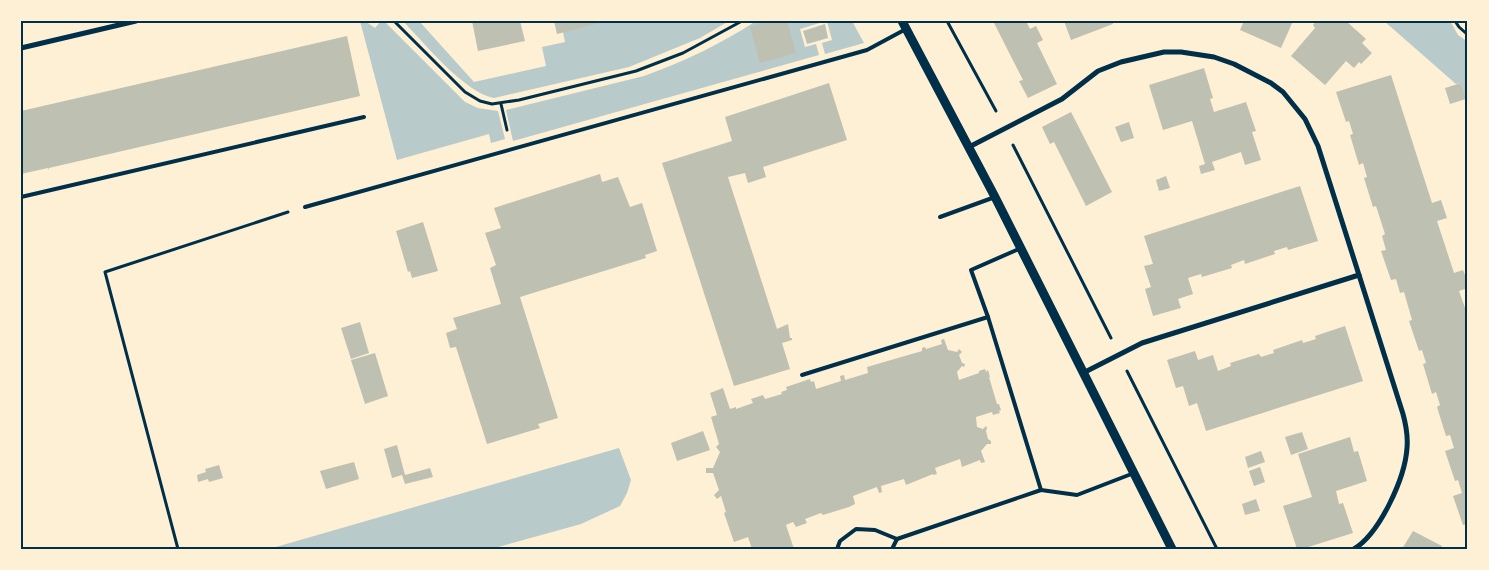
<svg xmlns="http://www.w3.org/2000/svg" width="1489" height="570" font-family="'Archivo Narrow',sans-serif">
<style>
.green{fill:#b9caca}
.building{fill:#bec0b2}
.lines{fill:none;stroke-linecap:round;stroke-linejoin:round}
.path{stroke:#003049;stroke-width:3}
.service{stroke:#003049;stroke-width:4}
.minor{stroke:#003049;stroke-width:5}
.tertiary{stroke:#003049;stroke-width:9}
.neatline{fill:none;stroke:#003049;stroke-width:2}
</style>
<rect width="100%" height="100%" fill="#fdf0d5"/>
<g class="green">
<polygon points="360,21 365,21 375,28 381,21 384,21 465,102 478,108 498,111 505,139 491,143 489,134 397,160"/>
<path d="M403,21h16l55,61 72,-16 -4,-19 23,-5 -2,-10 45,-11h121l-29,17 -71,29 -135,31c-29,-5 -70,-55 -91,-77z"/>
<path d="M756,21h70l-26,8 5,18 11,-3 3,11 -306,86 -7,-31 138,-34c39,-14 77,-32 112,-55z"/>
<polygon points="827,21 852,21 864,43 825,54 822,43 832,40"/>
<polygon points="1384,21 1450,21 1458,35 1468,42 1468,107 1461,83 1456,84"/>
<polygon points="619,448 631,480 627,493 620,506 581,524 491,549 269,549"/>
</g>
<g class="building">
<polygon points="472,21 520,21 525,41 478,51"/>
<polygon points="554,21 605,21 605,22 557,34"/>
<polygon points="769,21 787,21 796,53 760,63 750,27"/>
<polygon points="993,21 1026,21 1030,29 1036,26 1043,40 1037,43 1057,84 1028,98 1019,81 1023,80"/>
<polygon points="1064,21 1112,21 1113,24 1071,40"/>
<polygon points="1244,21 1293,21 1281,48 1240,30"/>
<polygon points="1316,21 1346,21 1366,39 1362,43 1372,53 1361,64 1359,62 1354,68 1346,61 1325,85 1291,56 1315,28 1313,25"/>
<polygon points="825,24 828,38 807,44 803,31"/>
<polygon points="347,36 360,96 49,168 49,170 48,168 21,174 21,111"/>
<polygon points="1204,68 1213,98 1210,99 1214,112 1246,102 1256,131 1252,132 1261,160 1245,165 1241,152 1212,162 1215,170 1201,174 1199,166 1205,164 1192,121 1163,130 1149,85"/>
<polygon points="1391,75 1432,203 1441,200 1447,218 1437,221 1454,273 1463,270 1468,283 1468,288 1459,291 1468,316 1468,524 1463,525 1453,496 1462,493 1458,480 1455,481 1445,451 1454,448 1450,435 1446,436 1437,407 1440,405 1436,392 1432,394 1423,364 1426,363 1422,350 1419,351 1409,321 1412,320 1404,292 1400,293 1396,279 1391,280 1381,251 1386,250 1382,236 1385,234 1376,206 1373,207 1364,178 1367,177 1363,163 1359,165 1350,135 1353,134 1349,121 1346,122 1336,92"/>
<polygon points="829,83 847,140 763,167 766,177 748,183 745,173 728,177 777,329 788,324 790,338 792,338 792,340 782,343 790,369 734,386 662,163 732,141 725,117"/>
<polygon points="1461,83 1466,99 1450,104 1445,88"/>
<polygon points="1071,112 1112,192 1086,206 1054,142 1050,144 1042,127"/>
<polygon points="1129,122 1134,138 1121,142 1115,127"/>
<polygon points="600,174 602,182 618,177 630,207 642,203 657,251 645,255 646,258 520,297 558,418 538,424 540,428 487,444 456,347 450,348 446,333 457,329 453,318 501,304 490,268 496,265 485,233 501,228 494,208"/>
<polygon points="1166,176 1170,188 1159,191 1156,180"/>
<polygon points="1300,186 1318,241 1288,250 1287,247 1274,251 1275,254 1245,264 1244,260 1231,265 1232,268 1202,277 1201,274 1188,278 1193,294 1178,299 1181,308 1153,316 1145,289 1151,287 1144,266 1153,264 1144,236"/>
<polygon points="423,222 438,271 412,278 410,271 408,272 396,231"/>
<polygon points="360,322 369,353 351,359 341,328"/>
<polygon points="1345,326 1363,381 1206,431 1197,403 1189,406 1183,386 1176,388 1167,360 1195,351 1198,360 1213,355 1218,371 1231,366 1230,363 1259,354 1261,357 1274,353 1273,350 1302,340 1303,343 1316,339 1315,336"/>
<polygon points="944,339 948,350 957,352 959,349 962,352 959,355 962,363 965,364 964,367 962,366 957,372 959,380 979,373 979,371 985,369 986,372 988,370 990,377 989,377 997,404 999,404 1001,410 999,411 1000,413 993,415 992,412 976,417 977,427 983,429 986,426 987,428 986,431 988,439 991,441 991,444 987,444 981,451 985,462 981,463 980,460 962,467 960,459 935,468 937,474 933,475 933,474 906,485 904,479 881,486 882,492 879,493 877,487 853,496 855,504 849,507 823,515 821,513 805,519 807,523 796,527 793,522 786,525 794,549 752,549 748,537 734,542 724,513 726,512 721,496 717,499 714,495 719,490 713,473 706,473 706,468 713,468 720,452 716,447 719,444 711,417 717,415 710,393 723,388 730,409 736,407 736,409 753,403 751,399 763,395 765,399 782,394 781,392 787,390 786,387 810,379 811,382 814,381 816,389 841,381 840,376 844,375 845,380 868,373 867,367 922,351 922,348 925,347 926,349 942,344 941,340"/>
<polygon points="375,353 388,396 365,404 351,360"/>
<polygon points="703,431 710,450 677,461 671,443"/>
<polygon points="1302,432 1308,449 1291,455 1285,437"/>
<polygon points="1350,437 1354,452 1358,451 1367,481 1336,491 1339,504 1343,503 1353,533 1302,549 1297,549 1283,506 1312,497 1298,454"/>
<polygon points="397,445 405,475 430,468 433,477 405,484 402,475 392,478 384,449"/>
<polygon points="1261,451 1265,462 1248,468 1245,457"/>
<polygon points="354,462 359,479 326,489 320,471"/>
<polygon points="219,465 223,478 209,482 208,479 198,482 197,475 206,472 205,469"/>
<polygon points="1260,467 1265,482 1254,486 1249,471"/>
<polygon points="1256,499 1260,511 1245,515 1242,504"/>
<polygon points="1413,531 1442,546 1440,549 1402,549"/>
</g>
<g class="lines">
<g class="path">
<polyline points="394,21 465,92 480,101 492,104 519,100 636,71 683,53 742,21"/>
<polyline points="947,21 996,111"/>
<polyline points="1455,21 1459,27 1468,35"/>
<polyline points="501,104 507,130"/>
<polyline points="1013,145 1111,338"/>
<polyline points="1127,371 1217,549"/>
<polyline points="178,549 105,272 288,212"/>
</g>
<g class="service">
<polyline points="21,197 364,117"/>
<polyline points="305,207 867,50 906,29"/>
<polyline points="940,217 995,197"/>
<polyline points="1021,248 971,270 988,317 1041,490 1077,495 1134,473"/>
<polyline points="802,375 988,317"/>
<polyline points="837,549 840,541 856,529 875,530 897,539 1041,490"/>
<polyline points="892,549 897,539"/>
</g>
<g class="minor">
<polyline points="21,48 136,21"/>
<polyline points="969,147 1062,99 1098,71 1121,62 1164,52 1181,52 1214,57 1234,64 1271,83 1283,92 1305,119 1318,146 1359,275"/>
<path d="M1083,373l59,-30 217,-68 44,139c3,11 5,23 4,34 -2,30 -27,85 -53,101"/>
</g>
<polyline class="tertiary" points="902,21 995,197 1172,549"/>
</g>
<rect width="1489" height="570" fill="none" stroke="#fdf0d5" stroke-width="45"/>
<rect x="22" y="22" width="1444" height="526" class="neatline"/>
</svg>
